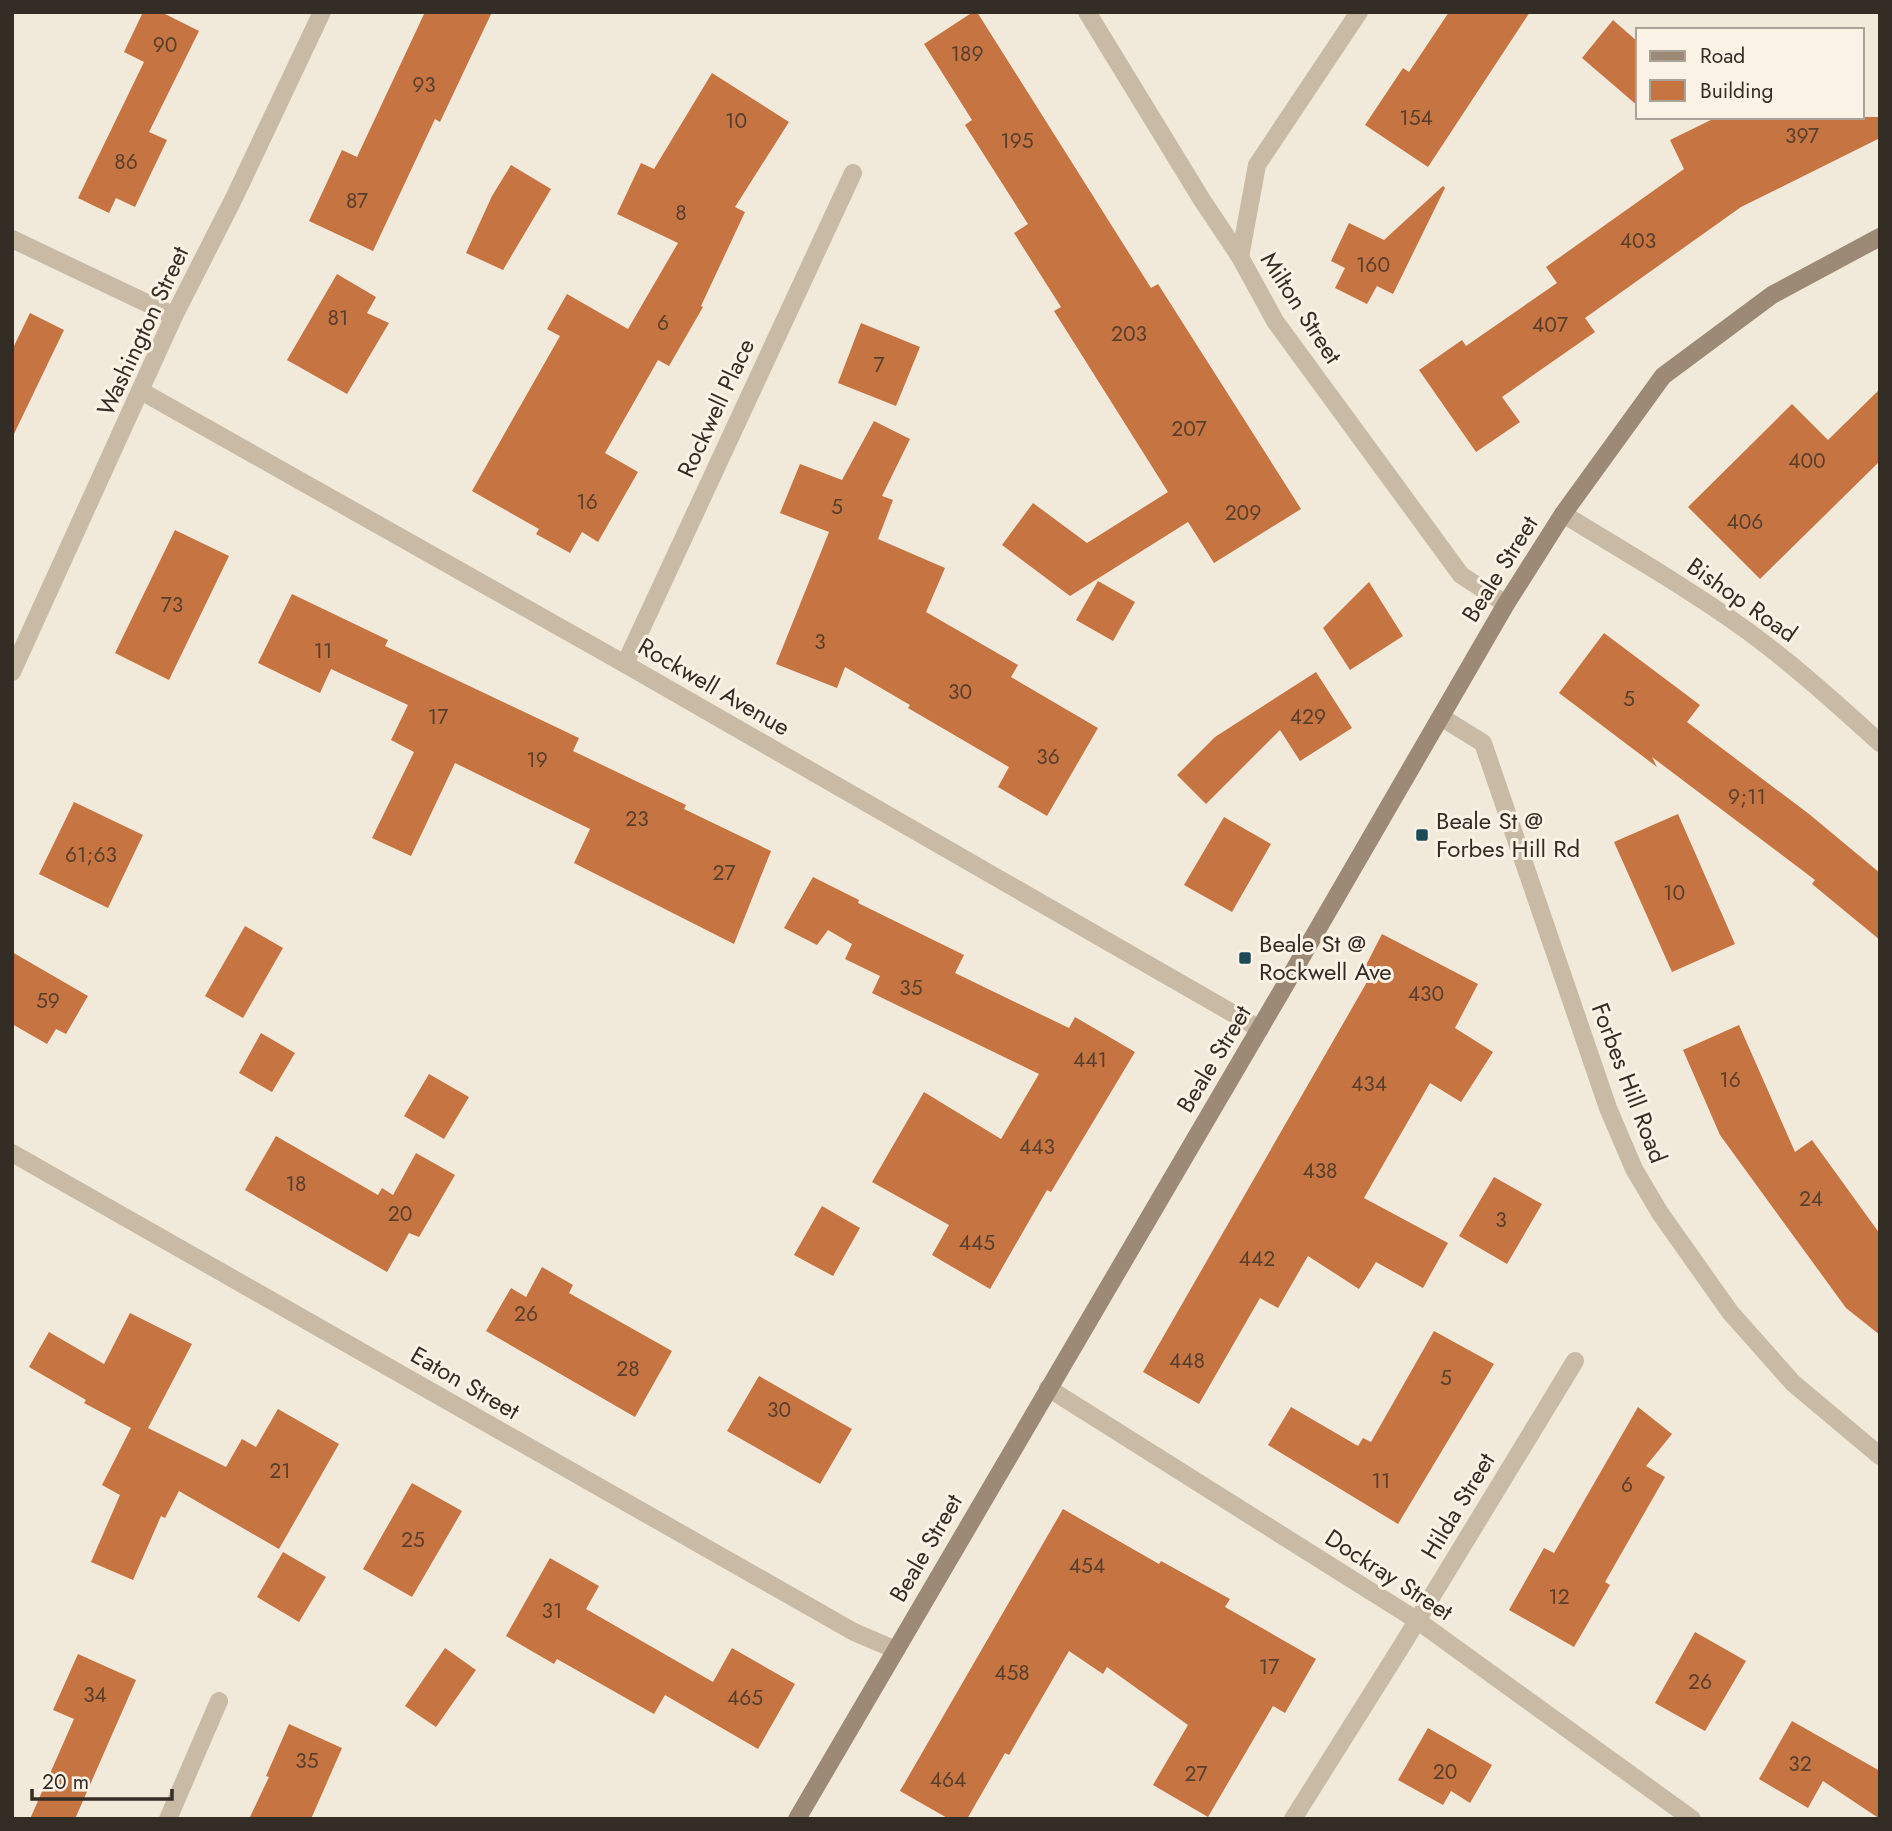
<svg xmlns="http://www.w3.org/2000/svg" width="1892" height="1831" font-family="Jost,sans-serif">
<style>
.building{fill:#c67442}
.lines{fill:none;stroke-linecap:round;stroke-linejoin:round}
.minor{stroke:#c9baa5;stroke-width:18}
.secondary{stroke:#9c8976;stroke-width:18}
.poi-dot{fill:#1c4a56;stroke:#f9f2e5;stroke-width:2.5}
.labels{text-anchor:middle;stroke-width:6;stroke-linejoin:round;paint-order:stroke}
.number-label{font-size:21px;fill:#583f2d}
.street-label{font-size:24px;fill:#342d26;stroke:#f9f2e5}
.poi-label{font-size:24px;fill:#342d26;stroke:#f9f2e5;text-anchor:start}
</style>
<rect width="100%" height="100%" fill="#f1e9d9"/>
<g class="building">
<polygon points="143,12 161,12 199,31 149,132 167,140 135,207 116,198 109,213 78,198 144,62 124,52"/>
<polygon points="425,12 492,12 440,122 435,119 373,251 309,221 342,150 357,157"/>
<polygon points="973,12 977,12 1151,288 1158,284 1301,509 1214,563 1188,522 1070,596 1002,545 1033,503 1087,543 1168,492 1054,311 1061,307 1014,233 1028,224 965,125 972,120 924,44"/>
<polygon points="1449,12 1530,12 1428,167 1365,125 1403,68 1409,72"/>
<polygon points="1613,20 1638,42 1638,106 1582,58"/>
<polygon points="712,73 789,122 735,207 745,212 701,306 703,307 669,366 658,360 605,453 638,472 598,542 582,532 570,553 536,534 539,529 472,491 560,336 547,329 567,294 628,329 678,243 617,214 641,163 654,169"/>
<polygon points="1717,117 1880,117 1880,138 1741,207 1585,318 1595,332 1502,397 1520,422 1476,452 1419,370 1462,340 1466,346 1557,283 1546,267 1684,169 1670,140"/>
<polygon points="511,165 551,189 503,270 466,253 492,196"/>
<polygon points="1443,186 1445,188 1393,294 1377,286 1367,304 1335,288 1345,268 1331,261 1349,223 1384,240"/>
<polygon points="337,274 376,297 367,313 389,323 347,394 287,360"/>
<polygon points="30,313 64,330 12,438 12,350"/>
<polygon points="861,323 920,347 896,406 838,383"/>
<polygon points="1880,389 1880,461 1760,579 1688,507 1792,404 1828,440"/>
<polygon points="874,421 910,439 882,496 893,500 878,539 945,568 926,612 1018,665 1011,677 1098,728 1047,816 998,787 1009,767 908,708 910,705 845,667 837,688 776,664 829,532 780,513 800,464 842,480"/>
<polygon points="175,530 229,556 169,680 115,653"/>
<polygon points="1098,581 1135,602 1113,641 1076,620"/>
<polygon points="1369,582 1403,636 1350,670 1323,628"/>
<polygon points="292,594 388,640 385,646 579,738 573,751 686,805 684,809 771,851 734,944 574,863 590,829 455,763 411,856 372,838 414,752 391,740 408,705 331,669 320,693 258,663"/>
<polygon points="1604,633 1700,705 1687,722 1809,814 1880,873 1880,940 1812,884 1815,880 1652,757 1657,767 1559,693"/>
<polygon points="1316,672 1352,728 1300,761 1280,730 1206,804 1177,775 1215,737"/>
<polygon points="74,802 143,835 108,908 39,874"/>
<polygon points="1678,814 1735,944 1672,972 1614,842"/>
<polygon points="1224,817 1271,844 1232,912 1184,885"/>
<polygon points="813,877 859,900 858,903 964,955 955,973 1069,1028 1075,1017 1135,1052 1051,1192 1047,1190 990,1289 932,1255 949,1225 872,1182 924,1092 1001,1139 1039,1074 872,993 880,976 845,959 852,944 828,930 817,945 784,928"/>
<polygon points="245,926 283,948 243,1018 205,996"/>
<polygon points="1382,934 1478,984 1455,1028 1493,1052 1461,1102 1430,1083 1364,1198 1448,1243 1423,1288 1376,1262 1359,1289 1308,1256 1278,1308 1260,1298 1199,1404 1143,1372 1371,975 1363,971"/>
<polygon points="12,952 88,996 66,1034 56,1029 47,1044 12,1024"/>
<polygon points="1739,1025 1795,1152 1812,1140 1880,1234 1880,1335 1846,1308 1720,1135 1683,1050"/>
<polygon points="261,1033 295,1053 272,1092 239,1073"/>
<polygon points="429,1074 469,1097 444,1139 404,1116"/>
<polygon points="276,1136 378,1195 382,1188 393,1195 416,1153 455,1175 419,1237 409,1233 387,1272 245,1190"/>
<polygon points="1494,1177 1542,1204 1507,1264 1459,1236"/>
<polygon points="822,1206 860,1228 833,1276 794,1255"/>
<polygon points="542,1267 573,1285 569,1293 672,1351 635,1417 486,1331 511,1288 526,1297"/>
<polygon points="130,1313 192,1344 148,1428 226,1467 242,1439 256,1447 278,1409 339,1444 279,1549 179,1491 165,1518 161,1516 133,1580 91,1562 120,1495 102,1485 131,1428 84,1403 86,1400 29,1367 49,1332 104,1364"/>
<polygon points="1434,1331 1494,1364 1398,1524 1268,1445 1291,1407 1358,1446 1363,1438 1371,1442"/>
<polygon points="759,1376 852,1429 820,1484 727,1431"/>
<polygon points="1638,1407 1672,1434 1646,1466 1665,1477 1605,1582 1610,1585 1574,1647 1509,1610 1544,1548 1554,1553"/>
<polygon points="412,1483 462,1511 412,1597 363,1569"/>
<polygon points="1063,1509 1159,1564 1161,1561 1230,1599 1225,1607 1316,1659 1285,1713 1273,1706 1208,1817 1153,1785 1188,1725 1107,1667 1103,1674 1069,1651 1009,1755 1005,1753 967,1819 949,1819 900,1791"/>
<polygon points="283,1552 326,1577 299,1622 257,1597"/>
<polygon points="550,1558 599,1586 586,1609 713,1682 732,1648 795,1684 758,1749 665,1695 654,1714 557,1659 554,1664 506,1636"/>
<polygon points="1695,1632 1746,1661 1705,1731 1655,1703"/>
<polygon points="445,1648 476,1670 436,1727 405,1706"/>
<polygon points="78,1654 136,1680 75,1819 30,1819 74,1719 53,1710"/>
<polygon points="1792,1721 1880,1771 1880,1819 1823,1781 1808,1808 1759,1779"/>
<polygon points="289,1724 342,1748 311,1819 249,1819 269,1777 266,1776"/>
<polygon points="1428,1728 1492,1765 1470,1803 1451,1791 1443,1805 1398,1780"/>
</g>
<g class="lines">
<g class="minor">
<polyline points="1087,12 1202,200 1240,257 1275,321 1461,575 1506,604"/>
<polyline points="12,239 174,316"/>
<polyline points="1240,257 1257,165 1359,12"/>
<polyline points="141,391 625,664 1260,1029"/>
<path d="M1563,514c63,38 126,75 186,118 46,34 88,72 131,111"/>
<polyline points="625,664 853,173"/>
<polyline points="12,672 174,316 233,200 322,12"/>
<polyline points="1441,717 1483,743 1608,1108 1634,1169 1660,1213 1730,1312 1793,1383 1880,1456"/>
<polyline points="12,1153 854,1632 896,1650"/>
<polyline points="1048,1388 1418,1621 1692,1819"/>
<polyline points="168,1819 219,1701"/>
<polyline points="1293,1819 1401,1647 1575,1361"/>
</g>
<polyline class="secondary" points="797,1819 1294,970 1506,604 1563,514 1663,376 1772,295 1880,237"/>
</g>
<g class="poi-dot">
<rect x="1415" y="828" width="14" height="14" rx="3.5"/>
<rect x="1238" y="951" width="14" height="14" rx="3.5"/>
</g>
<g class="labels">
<g class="number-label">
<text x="165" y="52">90</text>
<text x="967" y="61">189</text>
<text x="424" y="92">93</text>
<text x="1416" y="125">154</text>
<text x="736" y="128">10</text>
<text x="1802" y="143">397</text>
<text x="1017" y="148">195</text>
<text x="126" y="169">86</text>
<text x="357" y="208">87</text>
<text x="681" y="220">8</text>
<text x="1638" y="248">403</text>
<text x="1373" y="272">160</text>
<text x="338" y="325">81</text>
<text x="663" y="330">6</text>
<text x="1550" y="332">407</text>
<text x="1129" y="341">203</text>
<text x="879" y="372">7</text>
<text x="1189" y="436">207</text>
<text x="1807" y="468">400</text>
<text x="587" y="509">16</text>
<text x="837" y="514">5</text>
<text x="1243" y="520">209</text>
<text x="1745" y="529">406</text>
<text x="172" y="612">73</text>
<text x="820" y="649">3</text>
<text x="323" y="658">11</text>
<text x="960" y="699">30</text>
<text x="1629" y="706">5</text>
<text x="438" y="724">17</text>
<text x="1308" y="724">429</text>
<text x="1048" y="764">36</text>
<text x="537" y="767">19</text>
<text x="1747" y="804">9;11</text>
<text x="637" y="826">23</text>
<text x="91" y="862">61;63</text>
<text x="724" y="880">27</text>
<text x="1674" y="900">10</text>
<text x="911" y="995">35</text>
<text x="1426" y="1001">430</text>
<text x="48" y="1008">59</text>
<text x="1090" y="1067">441</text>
<text x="1730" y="1087">16</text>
<text x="1369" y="1091">434</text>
<text x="1037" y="1154">443</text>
<text x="1320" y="1178">438</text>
<text x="296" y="1191">18</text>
<text x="1811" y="1206">24</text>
<text x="400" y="1221">20</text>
<text x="1501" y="1227">3</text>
<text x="977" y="1250">445</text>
<text x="1257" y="1266">442</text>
<text x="526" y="1321">26</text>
<text x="1187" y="1368">448</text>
<text x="628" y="1376">28</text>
<text x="1446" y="1385">5</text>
<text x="779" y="1417">30</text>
<text x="280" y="1478">21</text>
<text x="1381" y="1488">11</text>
<text x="1627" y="1492">6</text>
<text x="413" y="1547">25</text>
<text x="1087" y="1573">454</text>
<text x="1559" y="1604">12</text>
<text x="552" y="1618">31</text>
<text x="1269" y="1674">17</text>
<text x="1012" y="1680">458</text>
<text x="1700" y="1689">26</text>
<text x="95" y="1702">34</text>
<text x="745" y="1705">465</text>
<text x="307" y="1768">35</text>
<text x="1800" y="1771">32</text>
<text x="1445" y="1779">20</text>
<text x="1196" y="1781">27</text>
<text x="948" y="1787">464</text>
</g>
<g class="street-label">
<text transform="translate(1301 308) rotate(57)" y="8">Milton Street</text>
<text transform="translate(143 331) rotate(-65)" y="8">Washington Street</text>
<text transform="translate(716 408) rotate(-65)" y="8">Rockwell Place</text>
<text transform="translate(1500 569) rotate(-58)" y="8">Beale Street</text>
<text transform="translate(1742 600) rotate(35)" y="8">Bishop Road</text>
<text transform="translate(714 687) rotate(30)" y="8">Rockwell Avenue</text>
<text transform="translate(1214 1059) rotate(-59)" y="8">Beale Street</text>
<text transform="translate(1629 1083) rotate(69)" y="8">Forbes Hill Road</text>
<text transform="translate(465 1383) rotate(30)" y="8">Eaton Street</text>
<text transform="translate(1458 1506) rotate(-59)" y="8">Hilda Street</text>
<text transform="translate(926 1548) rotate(-60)" y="8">Beale Street</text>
<text transform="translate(1389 1575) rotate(33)" y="8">Dockray Street</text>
</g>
<g class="poi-label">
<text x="1436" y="829">Beale St @<tspan x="1436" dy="28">Forbes Hill Rd</tspan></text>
<text x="1259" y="952">Beale St @<tspan x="1259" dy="28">Rockwell Ave</tspan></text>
</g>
</g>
<rect width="1892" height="1831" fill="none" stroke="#342d26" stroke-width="28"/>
<rect x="1636" y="28" width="228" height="91" fill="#f9f2e5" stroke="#aaa399" stroke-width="2"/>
<rect x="1650" y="51" width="35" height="10" fill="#9c8976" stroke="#aaa399" stroke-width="2"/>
<text x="1700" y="63" font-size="21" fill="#342d26">Road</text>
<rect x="1650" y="80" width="35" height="21" fill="#c67442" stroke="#aaa399" stroke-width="2"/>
<text x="1700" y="98" font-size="21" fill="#342d26">Building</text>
<path d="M32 1789v10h140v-10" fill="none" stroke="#342d26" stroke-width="3.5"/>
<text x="42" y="1789" font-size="21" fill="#342d26" stroke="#f9f2e5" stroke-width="5" paint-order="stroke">20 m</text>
</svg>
